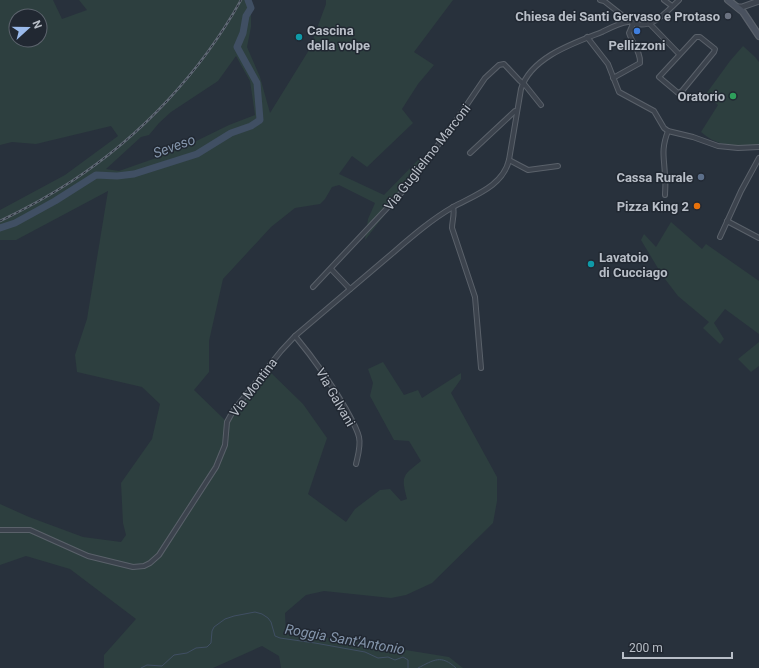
<svg xmlns="http://www.w3.org/2000/svg" width="759" height="668" font-family="Roboto,sans-serif">
<style>
.green{fill:#2d3f3f;fill-rule:evenodd}
.lines{fill:none;stroke-linecap:round;stroke-linejoin:round}
.stream{stroke:#404f63;stroke-width:1}
.river{stroke:#404f63;stroke-width:7}
.minor-casing{stroke:#5a616a;stroke-width:6}
.tertiary-casing{stroke:#5a616a;stroke-width:7}
.secondary-casing{stroke:#5a616a;stroke-width:8}
.minor{stroke:#3c434d;stroke-width:4}
.tertiary{stroke:#3c434d;stroke-width:5}
.secondary{stroke:#4a525f;stroke-width:5.5}
.rail-casing{stroke:#606975;stroke-width:2.5}
.rail{stroke:#212832;stroke-width:1;stroke-dasharray:3;stroke-linecap:butt}
.worship-dot{fill:#6b7280;stroke:#212832;stroke-width:1.5}
.shop-dot{fill:#3f7fe0;stroke:#212832;stroke-width:1.5}
.culture-dot{fill:#0f9aa8;stroke:#212832;stroke-width:1.5}
.leisure-dot{fill:#2e9e5b;stroke:#212832;stroke-width:1.5}
.service-dot{fill:#5c6f8a;stroke:#212832;stroke-width:1.5}
.food-dot{fill:#e8710a;stroke:#212832;stroke-width:1.5}
.labels{text-anchor:middle;stroke-width:3;stroke-linejoin:round;paint-order:stroke}
.poi-label{font-size:13px;font-weight:bold;fill:#b8bec7;stroke:#212832;text-anchor:end}
.street-label{font-size:13px;fill:#b8bec7;stroke:#212832}
.water-label{font-size:14px;font-style:italic;fill:#8495ab;stroke:#212832}
</style>
<rect width="100%" height="100%" fill="#28313c"/>
<g class="green">
<path d="M0,0h53l9,19 25,-9 -8,-10h169l3,7v20l-4,20 13,30 10,36 39,-63 17,-46v-4h127l-39,52 20,13 -16,19 -16,25 11,14 -46,44 -15,-11 -13,18 45,21 34,-35 10,-1 -63,81 3,-21 7,-16 -36,-18 -7,2 -7,12 -5,5 -25,4 -24,19 -48,52 -14,62v31l-15,18 33,32 39,-54 37,36 24,34 -19,56 38,28 9,-13 25,-19 10,-1 11,12 6,-2c-6,-23 -5,-23 14,-38l-12,-20 -15,-1 -24,-44 3,-13 -5,-14 15,-7 21,33 14,-5 4,8 39,-25v6l-10,14 46,84v24l-4,22 -61,60 -26,12 -15,3 -67,-7 -18,4 -21,18 1,21 45,4 118,19 14,11h-182l-2,-12 -17,-10 -49,22h-109v-13l32,-36 -66,-50 -44,-13 -26,9v-61l29,13 54,20 38,5 5,-7 -3,-12 -2,-40 31,-44 8,-35 -18,-17 -65,-15 -2,-17 12,-36 21,-128 -92,49h-16v-30l65,-35 53,-39 -7,-10 -75,18 -24,-2 -12,3zM16,16h24v24h-24zM236,56l14,25 5,34 -26,10 -41,20 -32,13 -37,13 -13,-2 35,-32 8,-2 10,-12 12,-11 47,-31z"/>
<path d="M743,46l12,11 4,5v83c-23,1 -40,3 -58,-13l17,-27 -10,-8 -2,-3 24,-33z"/>
<polygon points="671,222 702,249 706,244 759,281 759,334 725,309 714,323 724,339 720,344 703,328 709,322 678,296 662,275 641,240 644,234 656,247"/>
<polygon points="759,342 759,366 751,372 738,359"/>
</g>
<g class="lines">
<g class="stream">
<polyline points="141,668 147,665 162,666 174,655 187,653 196,648 207,647 211,643 212,631 214,627 225,619 234,616 255,612 262,614 268,618 271,622 275,636 280,638 315,643 365,652 378,658 388,657 395,660 403,657 408,660 408,668"/>
<path d="M418,668c16,-8 23,-14 38,0"/>
</g>
<polyline class="river" points="0,228 15,223 55,201 96,175 117,176 134,174 197,154 231,133 251,126 260,120 257,83 237,47 243,33 246,16 251,8 248,0"/>
<defs>
<g id="minor">
<polyline points="600,0 604,1 627,19 628,22"/>
<polyline points="664,0 672,6"/>
<path d="M632,23c20,7 33,-10 47,-23"/>
<polyline points="650,24 679,54"/>
<polyline points="587,37 608,64 619,92 654,111 664,128 668,131"/>
<polygon points="696,37 700,37 715,49 714,52 682,91 678,93 659,77"/>
<path d="M613,78l27,-15c1,-11 -8,-20 -11,-30l4,-9"/>
<polyline points="668,131 693,137 718,146 738,148 759,147"/>
<polyline points="470,153 515,111 517,111"/>
<polyline points="509,160 528,170 558,166"/>
<path d="M665,195c0,-5 1,-11 0,-16 0,-20 -5,-27 3,-48"/>
<path d="M453,207c2,7 -1,14 -1,21l23,69 6,71"/>
<polyline points="727,221 759,238"/>
<polyline points="720,237 741,191 759,158"/>
<polyline points="331,269 350,289"/>
<polyline points="313,287 405,189 453,125 485,78 499,65 504,64 520,81 525,85 541,105"/>
<path d="M295,336c19,23 36,47 51,73 4,8 11,19 13,28 2,9 -1,18 -3,27"/>
<path d="M0,530h30l58,26 45,11 11,-1 6,-3 9,-8 57,-88 9,-22 2,-23 6,-11 48,-60 14,-15c31,-26 62,-53 93,-79 21,-18 41,-36 65,-50 22,-12 50,-21 56,-47l12,-71c10,-32 53,-46 81,-57 8,-4 17,-9 26,-10"/>
</g>
<polyline id="tertiary" points="737,7 742,7 759,1"/>
<polyline id="secondary" points="728,0 743,12 759,36"/>
</defs>
<use href="#minor" class="minor-casing"/>
<use href="#tertiary" class="tertiary-casing"/>
<use href="#secondary" class="secondary-casing"/>
<use href="#minor" class="minor"/>
<use href="#tertiary" class="tertiary"/>
<use href="#secondary" class="secondary"/>
<defs>
<path id="rail" d="M0,221c25,-12 49,-25 72,-40 69,-45 129,-109 169,-181"/>
</defs>
<use href="#rail" class="rail-casing"/>
<use href="#rail" class="rail"/>
</g>
<circle class="worship-dot" cx="728" cy="16" r="4"/>
<circle class="shop-dot" cx="637" cy="31" r="4"/>
<g class="culture-dot">
<circle cx="299" cy="37" r="4"/>
<circle cx="591" cy="264" r="4"/>
</g>
<circle class="leisure-dot" cx="733" cy="96" r="4"/>
<circle class="service-dot" cx="701" cy="177" r="4"/>
<circle class="food-dot" cx="697" cy="206" r="4"/>
<g class="labels">
<g class="poi-label">
<text x="720" y="21">Chiesa dei Santi Gervaso e Protaso</text>
<text x="307" y="35" text-anchor="start">Cascina<tspan x="307" dy="15">della volpe</tspan></text>
<text x="637" y="50" text-anchor="middle">Pellizzoni</text>
<text x="725" y="101">Oratorio</text>
<text x="693" y="182">Cassa Rurale</text>
<text x="689" y="211">Pizza King 2</text>
<text x="599" y="262" text-anchor="start">Lavatoio<tspan x="599" dy="15">di Cucciago</tspan></text>
</g>
<g class="street-label">
<text transform="translate(427 157) rotate(-52)" y="5">Via Guglielmo Marconi</text>
<text transform="translate(253 387) rotate(-53)" y="5">Via Montina</text>
<text transform="translate(336 397) rotate(60)" y="5">Via Galvani</text>
</g>
<g class="water-label">
<text transform="translate(174 146) rotate(-20)" y="5">Seveso</text>
<text transform="translate(345 639) rotate(10)" y="5">Roggia Sant'Antonio</text>
</g>
</g>
<g transform="translate(28 28) rotate(69)"><circle r="19" fill="#212832" stroke="#5d646e"/>
<path d="M0-3L7 15L0 10L-7 15Z" fill="#9abaeb"/>
<text y="-6" font-size="11" font-weight="bold" text-anchor="middle" fill="#b8bec7">N</text>
</g>
<path d="M623 652v6h109v-6" fill="none" stroke="#b8bec7" stroke-width="2"/>
<text x="629" y="652" font-size="12" fill="#b8bec7" stroke="#212832" stroke-width="3" paint-order="stroke">200 m</text>
</svg>
